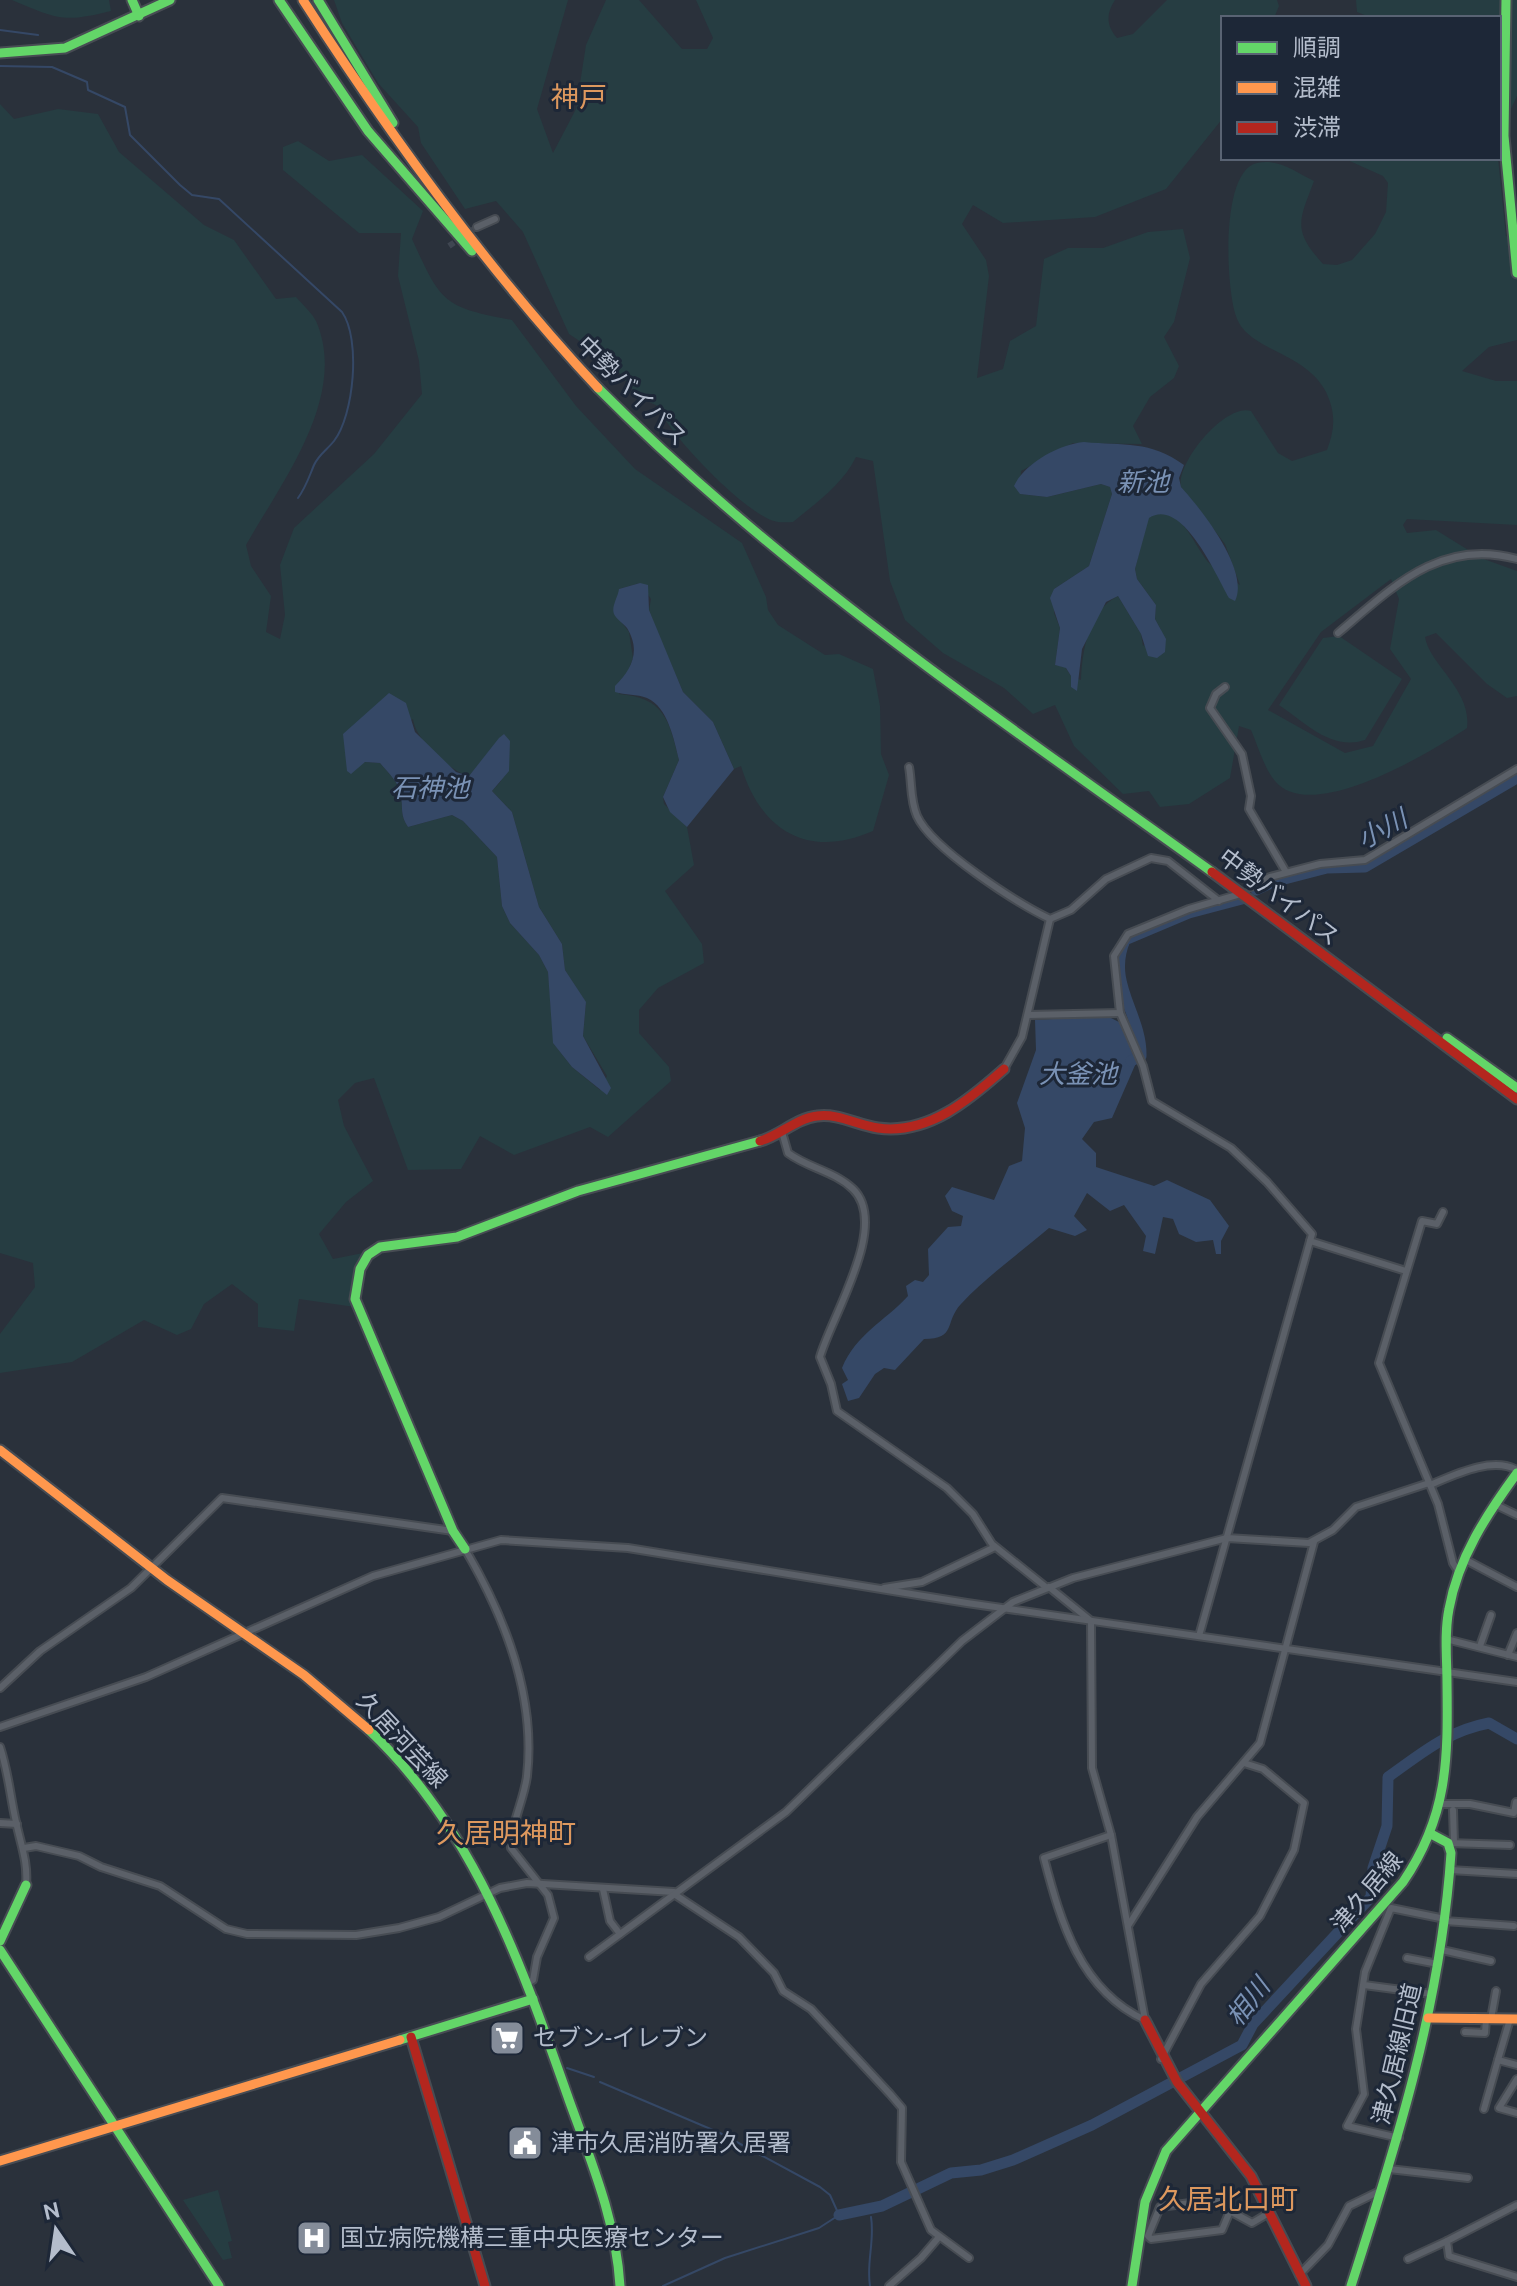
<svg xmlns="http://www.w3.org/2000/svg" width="1517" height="2286" font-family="Ubuntu,'Noto Sans JP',sans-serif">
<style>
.green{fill:#263d42;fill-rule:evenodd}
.water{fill:#354866}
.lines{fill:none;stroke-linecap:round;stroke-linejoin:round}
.stream{stroke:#354866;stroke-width:2}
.river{stroke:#354866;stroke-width:11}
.street-tunnel{stroke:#3f4651;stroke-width:6;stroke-dasharray:6 3;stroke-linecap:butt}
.street-casing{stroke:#474c53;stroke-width:10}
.fast-casing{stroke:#474c53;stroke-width:13}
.slow-casing{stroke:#474c53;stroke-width:13}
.jam-casing{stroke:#474c53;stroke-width:13}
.street{stroke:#5b6068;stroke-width:6}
.fast{stroke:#63d668;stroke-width:9}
.slow{stroke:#ff974d;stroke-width:9}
.jam{stroke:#b3261e;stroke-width:9}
.labels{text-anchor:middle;stroke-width:6;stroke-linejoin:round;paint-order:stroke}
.street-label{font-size:24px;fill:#b4bdcc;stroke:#1d2737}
.poi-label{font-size:24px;fill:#b4bdcc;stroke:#1d2737;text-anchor:start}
.water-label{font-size:26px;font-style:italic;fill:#7a92b5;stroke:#1d2737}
.quarter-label{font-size:28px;fill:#dd985e;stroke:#1d2737}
</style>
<rect width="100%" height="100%" fill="#2a313b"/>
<g class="green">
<path d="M12,0h97l2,11c-48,12 -54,8 -99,-11z"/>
<path d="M334,0h234l-31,109 16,44 23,-44 10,-64 20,-45h33l43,49h25l6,-11 -17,-38h419c-9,14 -9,25 2,38l16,-4 34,-34h110l2,6 -5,12h-51v100l-57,71 -71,28 -92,6 -30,-18 -11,19 24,36 3,16 -12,102 26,-9 7,-28 26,-15 8,-67 24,-11h35l45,-16 35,-3 7,29 -16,64 -10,15 15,29 -5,12 -24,19 -17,29 9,18 -69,-1 -52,28 -1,23 27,3 54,-13 9,3 2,7 -23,72 -35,23v24l6,15 -5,37 10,2 6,9 10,4c1,-29 8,-70 37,-84l23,38 2,12 18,-16 -6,-11 1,-14 -19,-26 -2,-10 13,-51c31,-19 44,25 60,44 9,9 22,16 32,23l-15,-41 -44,-57c-5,-24 44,-84 70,-76l27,42 14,8 35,-11c8,-21 9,-37 -1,-58 -21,-41 -79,-41 -90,-76 -10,-28 -16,-145 21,-153 21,-5 39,9 57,18 -15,40 -22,49 9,83l14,1 15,-5 23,-26 11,-22 2,-29 -5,-7 -40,-18h155l8,78 11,-2v106l-28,7 -27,24 34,10h21v144l-110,-6 -4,6 4,8 29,-3 45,28 36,13v125l-10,2 -20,-14 -51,-51 -11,4c4,27 47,53 42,91 -36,24 -156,97 -192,53 -11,-13 -17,-35 -24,-51l-12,-4 -9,52 -41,26 -29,3 -11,-16 -26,3 -49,-48 -19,-41 -22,9 -29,-26 -61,-35 -38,-33 -15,-39 -17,-120 -17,-4c-13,27 -40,46 -63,65 -6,0 -14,1 -19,-1 -29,-8 -106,-87 -116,-115l-20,-9 -27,-35 -42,-28 -46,-102 -27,-31 -31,8 -44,-66 -3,-16 -40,-44 -36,-60zM1391,579l8,20 -9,50 21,30 -38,67 -28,7 -77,-43 53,-78z"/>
<polygon points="1356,0 1517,0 1517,96 1499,135 1499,18 1372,18 1357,12"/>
<path d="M0,104l14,15 44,-10 40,5 21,38 85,73 30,15 42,59 20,-2c6,7 16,16 20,24 33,75 -35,162 -70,224l5,21 20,30 -5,36 14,7 5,-24 -5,-50 14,-37 80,-74 48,-60 -3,-33 -21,-85 3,-43h-42l-76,-63v-23l15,-6 31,20 33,-6 61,56 -11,28c29,63 30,68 100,81l64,86 59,63 107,74 24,54 2,13 10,15 47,30 14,-1 34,15 7,37 1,48 8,21 -16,56c-64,28 -112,1 -132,-65l-7,3 -21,-47 -30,-30 -27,-63 -7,-19 2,-11 -11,-16 -21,6v30l10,13 4,26 -14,36c45,4 50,25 60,66l-16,37 1,7 23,23 7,38 -29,26 37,53 2,19 -46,25 -19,22v23l30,34 2,14 -63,56 -18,-10 -76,28 -34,-19 -19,33 -53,1 -34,-92 -19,5 -17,17 6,26 29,55 -27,21 -27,32 14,25 30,-6 -10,27 2,27 -56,-8 -5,32 -36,-4v-23l-26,-20 -28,20 -13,25 -14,6 -33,-15 -72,42 -72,11v-39l35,-47 -2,-24 -33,-10zM413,719c3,22 35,51 56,57l35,-42 -3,47 -9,10 20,21 27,95 23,37 3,26 21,33 -3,33 24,40 -7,14 -28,-23 -18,-23 -6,-72 -9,-17 -29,-32 -8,-17 -5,-49 -34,-36 -11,-6 -44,12c-8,-12 -5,-18 -7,-31 -2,-14 -12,-22 -21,-33l-15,-1 -18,9 1,-9z"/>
<path d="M1339,636l63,43 -37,61c-34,11 -59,-17 -86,-35l44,-67z"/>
<polygon points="218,2190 232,2241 228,2242 232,2258 223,2260 183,2200"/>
</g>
<g class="water">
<path d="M1084,442c40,4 66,-2 100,23l-5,13 2,9c21,23 69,84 54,114l-6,-3c-14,-25 -47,-101 -80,-80l-14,51 2,10 19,26 -1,14 11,20 -1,13 -8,6 -9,-2 -7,-22 -23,-38 -12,6 -24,47 -5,42 -6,-4v-11l-5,-8 -11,-3 5,-37 -10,-30 4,-9 35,-23 23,-72 -2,-7 -9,-3 -54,13 -27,-3 -6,-8c10,-22 45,-42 70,-44z"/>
<path d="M640,583l8,2 1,25 34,82 30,30 21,47 -47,58 -17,-15 -7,-15 16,-37c-5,-20 -11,-53 -32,-62 -10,-4 -22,-3 -32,-6v-6c17,-17 26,-35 12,-58 -4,-5 -11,-9 -13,-14 -3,-7 4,-17 5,-25z"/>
<path d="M389,693l17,10 9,29 41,40 13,4 30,-38 5,-4 6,7 -1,30 -17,20 20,21 27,95 23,37 3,26 21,32 -3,34 28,52 -4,7 -35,-28 -19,-24 -5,-71 -9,-17 -29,-32 -8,-17 -5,-49 -34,-36 -11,-6 -44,12c-8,-12 -5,-18 -7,-31 -2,-14 -12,-22 -21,-33l-15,-1 -14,12 -4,-3 -4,-37z"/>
<path d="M1107,1016l14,7 15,40 -24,55 -18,4 -12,17 14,14v14l58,19 13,-6 43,20 19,26 -8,15v13h-5l-3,-14 -17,2 -17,-8 -6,-15 -10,-2 -8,37 -12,-3 3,-15 -22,-31 -14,6 -23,-18 -13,23 13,14 -12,6 -26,-8c-29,25 -62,48 -88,76 -17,18 -4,35 -37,35l-29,31 -11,-2 -9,6 -16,24 -11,3 -6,-17 6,-4 -6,-12c14,-34 42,-46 66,-72l-2,-10 9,-6 8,2 6,-7 -1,-26 20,-22 13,-1 2,-10 -11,-5 -7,-15 7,-9 42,13 15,-34 13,-5 3,-33 -8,-25 19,-53 -1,-30z"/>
</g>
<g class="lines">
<g class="stream">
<polyline points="0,30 38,35"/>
<path d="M0,66l52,1 35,15 1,8 37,17 5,28 50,50 12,10 27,4 123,113c19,27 12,103 -8,129 -7,9 -15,13 -20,24 -5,12 -8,22 -16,33"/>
<polyline points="567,2068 594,2077"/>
<polyline points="600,2082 720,2133 820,2187 830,2195 839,2215 819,2228 725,2258 663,2286"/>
<polyline points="870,2210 870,2211"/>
<path d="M870,2286c-4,-23 5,-45 1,-69"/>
</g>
<g class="river">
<polyline points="1256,890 1273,882 1327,868 1365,867 1517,778"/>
<path d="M1131,1061l10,-5c1,-42 -35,-72 -16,-116l64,-27 53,-14"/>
<path d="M839,2215l43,-9 69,-33 30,-3 32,-10 79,-35 150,-80 11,-21 118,-127 2,-29 14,-42 1,-49c34,-24 59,-46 101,-54l28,16"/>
</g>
<polyline class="street-tunnel" points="449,246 477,227"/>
<defs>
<g id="street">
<polyline points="477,227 495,219"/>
<path d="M1338,633c55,-46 102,-95 179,-74"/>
<polyline points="1225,687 1216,694 1210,708 1242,754 1251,796 1249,809 1286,872"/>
<path d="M909,767c3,17 1,33 8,49 15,33 100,87 133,103l21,-9 35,-31 45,-21 17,3 51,40"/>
<polyline points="1250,887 1270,877 1320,864 1365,860 1517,769"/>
<polyline points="1028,1015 1120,1013"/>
<polyline points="1004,1069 1022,1037 1050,919"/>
<path d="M782,1132l6,21c20,15 46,18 65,36 37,36 -22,128 -33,168l11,27 6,27 110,77 26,26 19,30 55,44"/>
<polyline points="1443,1212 1437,1224 1422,1221 1379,1363 1438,1504 1453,1563 1460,1574"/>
<polyline points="1310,1241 1406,1271"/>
<path d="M1430,1485c24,-10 62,-29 87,-15"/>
<polyline points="1494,1504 1517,1515"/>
<path d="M465,1549c40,68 71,147 62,227 -3,24 -16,47 -16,72l37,47 6,23 -17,39 -4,23 -7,4"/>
<polyline points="1464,1559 1517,1587"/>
<polyline points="1049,1587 1091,1621"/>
<polyline points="884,1588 922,1582 995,1547"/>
<polyline points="1091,1621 1092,1768 1111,1835 1145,2020"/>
<polyline points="1199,1636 1312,1234 1267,1182 1231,1148 1152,1101 1143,1066 1120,1013 1114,956 1128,934 1189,909 1237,895"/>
<polyline points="1446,1639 1517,1657"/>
<polyline points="1480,1646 1491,1615"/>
<polyline points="1508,1655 1517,1633"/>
<polyline points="0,1688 40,1651 131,1588 222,1498 453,1531"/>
<polyline points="0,1727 146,1677 373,1576 501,1540 628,1548 967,1603 1517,1682"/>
<path d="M0,1747c9,28 10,49 16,75 5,23 12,40 10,63"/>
<polyline points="1443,1804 1470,1804 1514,1813 1516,1802"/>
<polyline points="1453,1810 1454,1843"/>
<polyline points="0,1823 17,1824"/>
<path d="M1111,1835l-67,23c17,65 36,132 101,162"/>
<polyline points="1448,1843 1510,1845"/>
<polyline points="24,1848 36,1846 79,1856 101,1867 160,1886 226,1929 247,1934 356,1935 399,1928 439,1917 500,1888 527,1883 674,1892"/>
<polyline points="1450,1870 1517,1874"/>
<polyline points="603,1889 610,1921 620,1934"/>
<polyline points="674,1894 739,1937 774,1973 783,1991 811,2009 890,2094 902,2108 901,2162 931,2230 969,2258"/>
<polyline points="1445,1921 1514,1926"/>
<polyline points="1128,1926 1197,1817 1260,1743 1314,1542"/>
<polyline points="1442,1950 1491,1961"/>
<polyline points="589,1957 786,1812 962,1641 1013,1602 1073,1578 1227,1538 1309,1543 1333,1530 1356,1507 1429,1483"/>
<polyline points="1407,1958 1438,1964"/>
<polyline points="1364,1985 1432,1994"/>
<polyline points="1491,2019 1496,1991"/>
<polyline points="1510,2019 1498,2060 1517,2065"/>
<polyline points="1465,2032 1485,2033 1486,2019"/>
<polyline points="1161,2059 1201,1984 1260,1916 1294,1850 1304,1803 1263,1769 1244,1763"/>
<polyline points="1517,2079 1499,2108 1517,2113"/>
<polyline points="1484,2109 1498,2060"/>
<polyline points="1399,2138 1347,2126 1364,2094 1356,2029 1365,1972 1391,1908 1445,1919"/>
<polyline points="1389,2169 1468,2178"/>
<polyline points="1517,2205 1447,2241 1449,2256 1517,2277"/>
<polyline points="1230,2211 1222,2230 1151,2239 1148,2236 1160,2207 1221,2199 1227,2202 1230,2211 1252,2223 1269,2213"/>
<polyline points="1408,2259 1447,2241"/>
<polyline points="1299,2275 1328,2245 1349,2206 1382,2190"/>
<polyline points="889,2286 921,2258 939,2237"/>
</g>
<g id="fast">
<polyline points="132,0 139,16"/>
<polyline points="279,0 368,131 472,251"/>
<polyline points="318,0 393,123"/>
<polyline points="1506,0 1504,136 1517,273"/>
<polyline points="0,53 65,48 170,0"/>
<path d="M598,388c184,185 403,332 614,484"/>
<polyline points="1447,1038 1517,1088"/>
<polyline points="465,1549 453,1531 355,1299 360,1269 368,1255 380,1247 457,1237 578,1191 760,1141"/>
<path d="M369,1730c106,100 153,236 200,370 22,61 47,120 51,186"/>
<polyline points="0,1941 26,1885"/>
<polyline points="0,1950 219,2286"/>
<polyline points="400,2040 533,1999"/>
<path d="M1132,2286l13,-84 21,-51 237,-269c45,-66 45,-122 44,-199 0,-24 -3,-50 2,-74 9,-51 38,-95 68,-136"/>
<path d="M1351,2286c46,-143 90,-283 100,-433l-3,-10 -15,-8"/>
</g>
<g id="slow">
<path d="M303,0c88,137 183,268 295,388"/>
<polyline points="0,1450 167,1580 304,1675 369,1730"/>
<polyline points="1428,2018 1517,2019"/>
<polyline points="0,2161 400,2040"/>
</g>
<g id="jam">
<polyline points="1212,872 1517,1099"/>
<path d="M760,1141c19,-5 37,-23 57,-25 21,-3 40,9 61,12 50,7 91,-28 126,-59"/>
<polyline points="1145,2020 1177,2082 1251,2176 1306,2286"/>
<polyline points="411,2037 485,2286"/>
</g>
</defs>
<use href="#street" class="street-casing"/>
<use href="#fast" class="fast-casing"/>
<use href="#slow" class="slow-casing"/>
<use href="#jam" class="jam-casing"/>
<use href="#street" class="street"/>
<use href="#fast" class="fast"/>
<use href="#slow" class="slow"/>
<use href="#jam" class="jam"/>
</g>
<defs>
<symbol id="supermarket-square" viewBox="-11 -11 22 22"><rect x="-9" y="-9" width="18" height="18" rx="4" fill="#848c99" stroke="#1d2737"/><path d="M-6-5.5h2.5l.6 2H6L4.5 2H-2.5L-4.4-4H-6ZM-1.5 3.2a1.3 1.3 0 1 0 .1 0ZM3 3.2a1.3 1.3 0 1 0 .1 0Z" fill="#fff"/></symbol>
<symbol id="civic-square" viewBox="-11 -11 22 22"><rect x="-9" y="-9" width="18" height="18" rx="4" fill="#848c99" stroke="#1d2737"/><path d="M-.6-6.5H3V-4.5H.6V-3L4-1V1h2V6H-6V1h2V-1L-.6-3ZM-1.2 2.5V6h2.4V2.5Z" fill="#fff"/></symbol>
<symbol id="hospital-square" viewBox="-11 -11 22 22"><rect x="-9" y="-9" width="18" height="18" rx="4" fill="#848c99" stroke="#1d2737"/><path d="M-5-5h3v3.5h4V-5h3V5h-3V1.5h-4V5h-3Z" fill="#fff"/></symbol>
</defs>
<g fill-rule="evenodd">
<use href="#supermarket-square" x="487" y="2018" width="40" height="40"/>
<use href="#civic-square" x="505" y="2123" width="40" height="40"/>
<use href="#hospital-square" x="294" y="2218" width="40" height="40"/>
</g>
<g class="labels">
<g class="street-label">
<text transform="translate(632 391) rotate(45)" y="8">中勢バイパス</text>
<text transform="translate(1279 897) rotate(37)" y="8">中勢バイパス</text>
<text transform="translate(402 1740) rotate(47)" y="8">久居河芸線</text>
<text transform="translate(1367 1892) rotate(-50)" y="8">津久居線</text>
<text transform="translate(1397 2054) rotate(-77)" y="8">津久居線旧道</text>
</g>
<g class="poi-label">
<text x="533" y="2046">セブン-イレブン</text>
<text x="551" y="2151">津市久居消防署久居署</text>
<text x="340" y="2246">国立病院機構三重中央医療センター</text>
</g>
<g class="water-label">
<text x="1143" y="491">新池</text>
<text x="430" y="797">石神池</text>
<text transform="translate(1382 829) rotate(-28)" y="9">小川</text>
<text x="1078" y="1083">大釜池</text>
<text transform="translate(1248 2002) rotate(-52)" y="9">相川</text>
</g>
<g class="quarter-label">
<text x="579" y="107">神戸</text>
<text x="506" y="1843">久居明神町</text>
<text x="1228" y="2209">久居北口町</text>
</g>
</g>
<rect x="1221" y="16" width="280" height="144" fill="#1d2737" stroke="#596373" stroke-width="2"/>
<rect x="1237" y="42" width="40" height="12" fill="#63d668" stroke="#596373" stroke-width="2"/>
<text x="1293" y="56" font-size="24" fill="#b4bdcc">順調</text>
<rect x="1237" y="82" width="40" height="12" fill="#ff974d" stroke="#596373" stroke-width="2"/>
<text x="1293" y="96" font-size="24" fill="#b4bdcc">混雑</text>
<rect x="1237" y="122" width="40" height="12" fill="#b3261e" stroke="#596373" stroke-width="2"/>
<text x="1293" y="136" font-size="24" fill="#b4bdcc">渋滞</text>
<g transform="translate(56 2230) rotate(347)" stroke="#1d2737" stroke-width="6" paint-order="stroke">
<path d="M0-6L14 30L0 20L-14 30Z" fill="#b4bdcc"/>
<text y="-12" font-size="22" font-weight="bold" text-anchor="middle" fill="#b4bdcc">N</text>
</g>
</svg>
